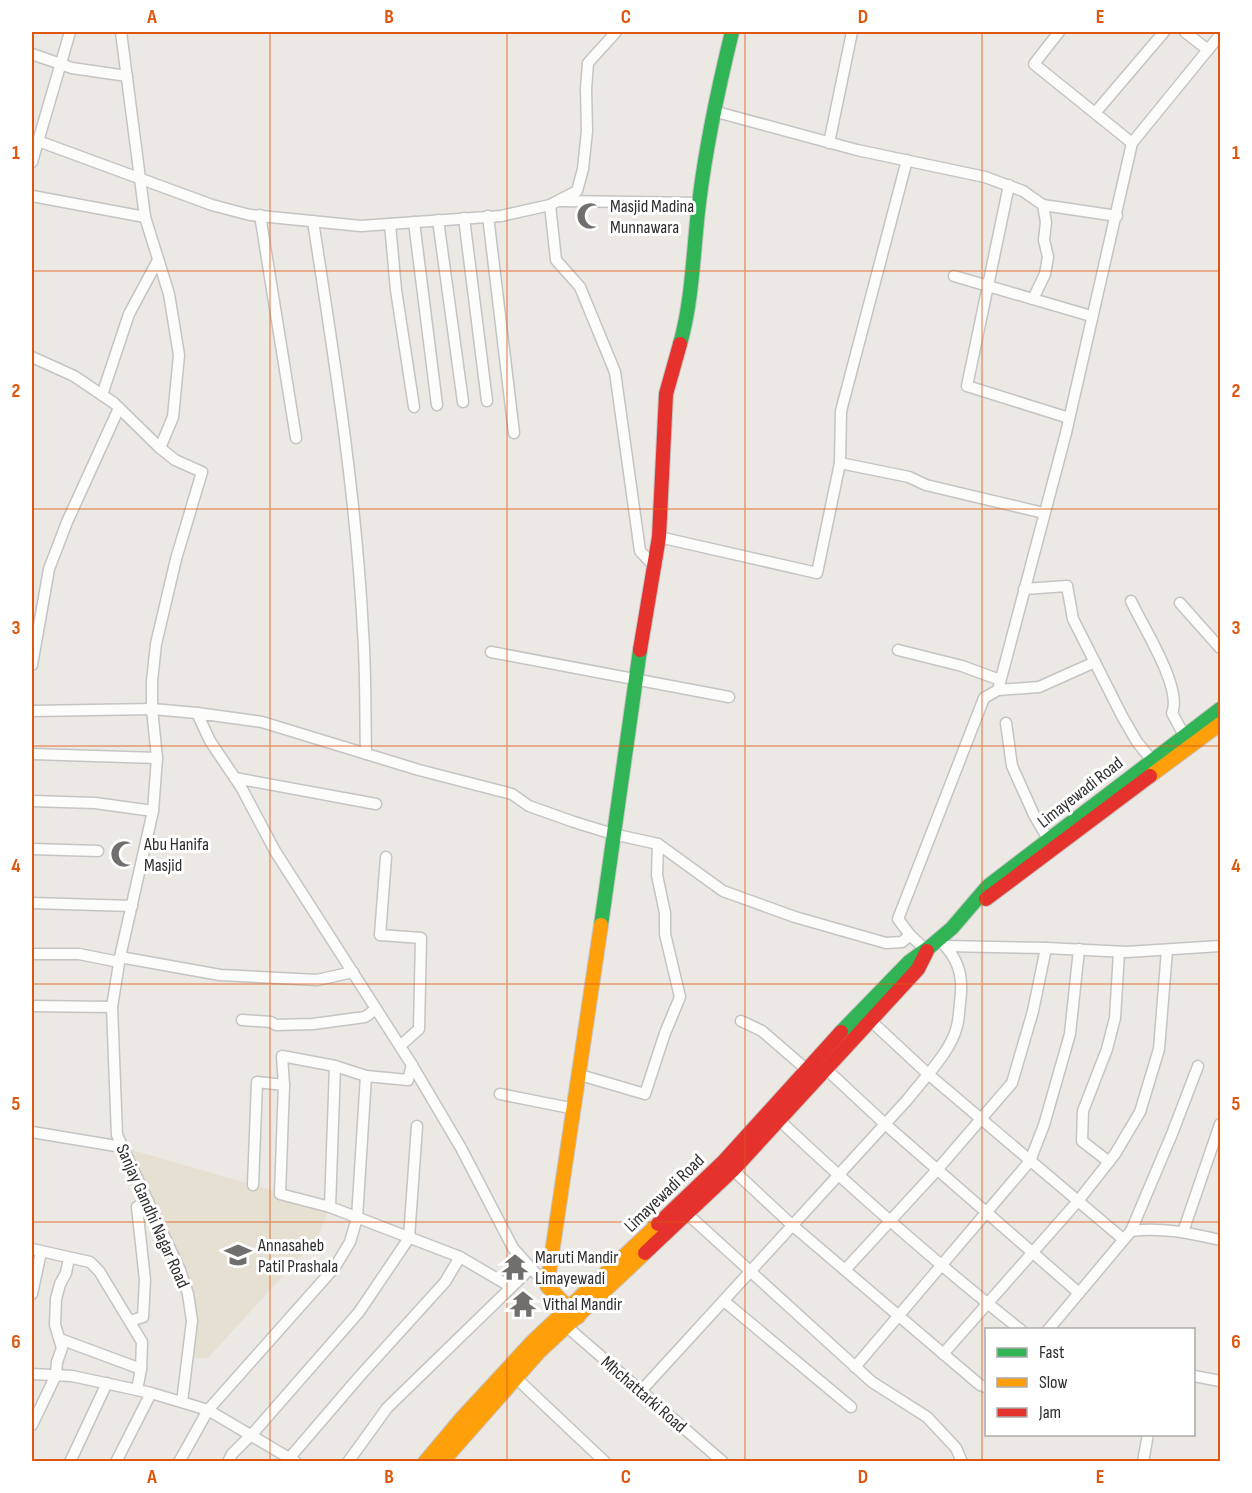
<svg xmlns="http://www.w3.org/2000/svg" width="1252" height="1493" font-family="'Sofia Sans Condensed',sans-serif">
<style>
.education{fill:#e6e0d3}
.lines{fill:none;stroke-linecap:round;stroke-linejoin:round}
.street-casing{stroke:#c5c4c5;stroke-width:13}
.fast-casing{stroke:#c5c4c5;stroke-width:16}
.slow-casing{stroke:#c5c4c5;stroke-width:16}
.jam-casing{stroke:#c5c4c5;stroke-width:16}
.street{stroke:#fcfcfb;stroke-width:10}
.fast{stroke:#30b455;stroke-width:14}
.slow{stroke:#ff9f0a;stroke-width:14}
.jam{stroke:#e5322d;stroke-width:14}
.grid{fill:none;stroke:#df570e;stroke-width:1.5;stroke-opacity:0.55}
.labels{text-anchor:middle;stroke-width:6;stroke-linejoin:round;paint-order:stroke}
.poi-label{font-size:18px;fill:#2e2e2e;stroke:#fff;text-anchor:start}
.street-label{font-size:18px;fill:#2e2e2e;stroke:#fff}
.neatline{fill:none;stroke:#df570e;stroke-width:2}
.grid-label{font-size:20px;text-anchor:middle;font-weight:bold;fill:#df570e}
</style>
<rect width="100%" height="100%" fill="#ece8e4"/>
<polygon class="education" points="122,1147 330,1207 317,1239 208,1358 188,1359 190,1309 180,1270"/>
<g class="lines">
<defs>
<g id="street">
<polyline points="121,32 145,217 169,294 179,355 173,417 160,448"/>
<polyline points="1059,32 1034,64 1132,143"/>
<polyline points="1185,32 1208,50"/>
<polyline points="32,54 72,68 127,76"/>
<polyline points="713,111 857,150 985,177 1023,191 1043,205 1046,222 1044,240 1048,257 1045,274 1033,299"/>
<polyline points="1095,113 1164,32"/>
<polyline points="38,141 212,205 250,215 361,226 501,216 550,205 577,191 583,169 587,131 586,89 588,63 616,32"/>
<polyline points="829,143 852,32"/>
<polyline points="32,162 70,32"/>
<polyline points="1009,185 967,386 1069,418"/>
<polyline points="32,196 145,217"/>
<polyline points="561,201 699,203"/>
<polyline points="550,205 556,260 580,287 615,372 640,551 653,565"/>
<polyline points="1043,205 1117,216"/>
<polyline points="260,215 296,438"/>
<polyline points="488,216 514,433"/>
<polyline points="464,218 487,401"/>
<polyline points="438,220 463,402"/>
<path d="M313,221c21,136 43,272 50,410 3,41 2,82 3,123"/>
<polyline points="414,222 437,405"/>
<polyline points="390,224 396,290 414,407"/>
<polyline points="954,276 1091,316"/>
<polyline points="32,357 74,376 114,403 160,448 175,460 202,472 176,559 156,644 152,681 152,709 157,758 153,811 120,957 112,1007 117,1135 180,1270 188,1294 192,1321 182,1402"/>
<polyline points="102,395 129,314 158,260"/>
<polyline points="840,463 909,477 926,485 1044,513"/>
<polyline points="659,537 817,573 840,463 841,411 907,160"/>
<polyline points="1024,589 1067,586 1073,619 1122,716 1137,742 1155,764"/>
<path d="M1131,601c11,24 52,87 41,112l12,22"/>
<polyline points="1180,603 1220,648"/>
<polyline points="898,650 962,666 1000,680"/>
<polyline points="491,652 729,697"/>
<polyline points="32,665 49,569 67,522 119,408"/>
<polyline points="998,690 1039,687 1095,662"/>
<polyline points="32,711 152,709 197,713"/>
<polyline points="1006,723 1012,766 1034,815 1048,839"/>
<polyline points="32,754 157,758"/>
<polyline points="235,778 376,804"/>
<polyline points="32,801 95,803 153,811"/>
<polyline points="32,849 98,851"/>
<polyline points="386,857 380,935 421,938 419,1029 400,1046"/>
<polyline points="32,903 132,906"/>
<polyline points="945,946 1046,948 1127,952 1220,946"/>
<polyline points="927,951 910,935 898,919 984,698 998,690 1066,433 1132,143 1220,35"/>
<polyline points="32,954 79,954 119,962"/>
<polyline points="120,957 220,975 317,980 353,972"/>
<polyline points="32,1006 112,1007"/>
<polyline points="242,1020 271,1022 276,1025 313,1024 365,1017 376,1009"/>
<polyline points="741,1021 762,1031 806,1069"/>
<polyline points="871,1021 928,1074 1123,1239"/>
<polyline points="826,1069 885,1124 1079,1293"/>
<polyline points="580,1075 645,1094 665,1033 680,997 665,934 665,913 657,875 658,844"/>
<polyline points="284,1085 280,1194 330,1207 460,1257 511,1287"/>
<polyline points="500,1094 575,1109"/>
<path d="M779,1120c78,73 158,144 242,210"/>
<polyline points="32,1132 122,1147"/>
<polyline points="1109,1162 1082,1141 1083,1111 1107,1049 1115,1018 1119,952"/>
<polyline points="733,1170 792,1225 980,1385 986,1387"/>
<polyline points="253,1185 257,1082 284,1085 282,1056 335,1066 366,1076 408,1080 412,1065"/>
<polyline points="330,1207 335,1066"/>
<polyline points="683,1210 872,1382 927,1417 956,1448 962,1462"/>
<polyline points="1131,1231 1172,1134 1198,1066"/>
<polyline points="1183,1232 1220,1124"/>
<polyline points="32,1249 90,1262 99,1271 142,1342 141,1369 137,1390"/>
<polyline points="845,1270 937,1170 1012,1083 1033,1011 1046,948"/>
<polyline points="547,1286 513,1248 461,1148 412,1065 275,851 241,787 210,741 197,713 262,722 419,770 512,794 529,806 574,822 613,834 658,844 723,891 795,917 886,943 902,942 910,935"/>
<polyline points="32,1294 41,1252"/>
<polyline points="724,1301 851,1407"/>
<polyline points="130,1321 143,1317 145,1280 137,1207 148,1201"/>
<polyline points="566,1326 723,1462"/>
<path d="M1048,1330l83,-99c31,-4 59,2 89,9"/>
<polyline points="60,1339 141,1369"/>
<polyline points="943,1354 1078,1201 1115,1154 1140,1112 1159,1049 1167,950"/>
<polyline points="855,1367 1030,1161 1044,1125 1070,1034 1079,949"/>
<polyline points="32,1374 72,1376 151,1393 208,1410 296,1462"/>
<polyline points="1194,1376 1220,1381"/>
<polyline points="516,1378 605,1462"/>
<path d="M640,1392l268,-293c16,-21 43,-47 49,-73 2,-7 2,-15 3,-23 3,-22 1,-38 -13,-55"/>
<polyline points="32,1425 56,1375 57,1362 62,1348 55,1325 56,1299 60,1284 66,1273 69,1258"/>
<polyline points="70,1462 107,1383"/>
<polyline points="116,1462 151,1393"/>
<polyline points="179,1462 208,1410 335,1267 350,1242 357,1218 366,1076"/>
<polyline points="228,1462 232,1454 255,1431 359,1312 409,1238 417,1126"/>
<polyline points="286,1462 359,1377 445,1282 460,1257"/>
<polyline points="348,1462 387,1408 531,1268"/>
<polyline points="1143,1462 1148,1434"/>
</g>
<g id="fast">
<path d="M680,344c13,-46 13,-93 19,-141 7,-58 19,-114 33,-171"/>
<polyline points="601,925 640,650"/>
<polyline points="841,1032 909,962 931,946 952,928 988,886 1220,709"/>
</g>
<g id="slow">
<polyline points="1150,776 1220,724"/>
<polyline points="578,1317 547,1286 601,925"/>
<polyline points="425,1462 462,1418 534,1340 658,1224"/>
<polyline points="442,1462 538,1353 645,1253"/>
</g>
<g id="jam">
<polyline points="640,650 659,537 666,394 680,344"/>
<polyline points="986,899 1150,776"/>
<polyline points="658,1224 724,1161 841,1032"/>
<polyline points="645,1253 733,1170 918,969 927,951"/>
</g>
</defs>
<use href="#street" class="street-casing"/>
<use href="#fast" class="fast-casing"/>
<use href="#slow" class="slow-casing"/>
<use href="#jam" class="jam-casing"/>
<use href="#street" class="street"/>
<use href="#fast" class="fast"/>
<use href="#slow" class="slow"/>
<use href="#jam" class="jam"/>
</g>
<path class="grid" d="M270,32v1430M507,32v1430M745,32v1430M982,32v1430M32,271h1188M32,509h1188M32,746h1188M32,984h1188M32,1222h1188"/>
<defs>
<symbol id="mosque-bare" viewBox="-9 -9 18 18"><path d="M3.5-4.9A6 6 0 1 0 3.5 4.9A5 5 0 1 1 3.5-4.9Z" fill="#706f6e" stroke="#fff" stroke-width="2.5" paint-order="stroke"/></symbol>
<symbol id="university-bare" viewBox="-9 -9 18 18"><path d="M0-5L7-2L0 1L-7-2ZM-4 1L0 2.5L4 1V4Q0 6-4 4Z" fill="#706f6e" stroke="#fff" stroke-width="2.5" paint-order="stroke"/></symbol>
<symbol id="temple-bare" viewBox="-9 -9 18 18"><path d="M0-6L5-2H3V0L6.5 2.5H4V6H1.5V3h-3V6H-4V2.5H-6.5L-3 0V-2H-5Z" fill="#706f6e" stroke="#fff" stroke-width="2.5" paint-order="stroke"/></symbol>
</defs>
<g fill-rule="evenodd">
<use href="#mosque-bare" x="571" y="197" width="38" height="38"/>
<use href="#mosque-bare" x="105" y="835" width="38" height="38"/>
<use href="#university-bare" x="219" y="1236" width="38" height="38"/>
<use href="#temple-bare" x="496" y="1248" width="38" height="38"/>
<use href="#temple-bare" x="504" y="1285" width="38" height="38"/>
</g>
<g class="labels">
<g class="poi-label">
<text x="610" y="212">Masjid Madina<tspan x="610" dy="21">Munnawara</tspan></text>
<text x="144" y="850">Abu Hanifa<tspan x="144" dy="21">Masjid</tspan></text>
<text x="258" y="1251">Annasaheb<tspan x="258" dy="21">Patil Prashala</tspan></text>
<text x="535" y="1263">Maruti Mandir<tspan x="535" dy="21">Limayewadi</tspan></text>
<text x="543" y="1310">Vithal Mandir</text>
</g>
<g class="street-label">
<text transform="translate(1080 792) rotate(-38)" y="6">Limayewadi Road</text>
<text transform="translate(664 1193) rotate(-44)" y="6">Limayewadi Road</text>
<text transform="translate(153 1216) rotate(66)" y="6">Sanjay Gandhi Nagar Road</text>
<text transform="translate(644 1394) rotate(41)" y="6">Mhchattarki Road</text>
</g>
</g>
<rect width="1252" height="1493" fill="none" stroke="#ffffff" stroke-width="66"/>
<rect x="985" y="1328" width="210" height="108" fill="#ffffff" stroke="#ababab" stroke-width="1.5"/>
<rect x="997" y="1348" width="30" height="9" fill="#30b455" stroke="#ababab" stroke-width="1.5"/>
<text x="1039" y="1358" font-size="18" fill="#2e2e2e">Fast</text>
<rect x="997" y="1378" width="30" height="9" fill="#ff9f0a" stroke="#ababab" stroke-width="1.5"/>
<text x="1039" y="1388" font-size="18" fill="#2e2e2e">Slow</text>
<rect x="997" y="1408" width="30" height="9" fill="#e5322d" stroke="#ababab" stroke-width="1.5"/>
<text x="1039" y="1418" font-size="18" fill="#2e2e2e">Jam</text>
<rect x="33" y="33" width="1186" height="1427" class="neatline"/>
<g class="grid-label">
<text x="152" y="23">A</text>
<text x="389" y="23">B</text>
<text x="626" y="23">C</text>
<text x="863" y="23">D</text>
<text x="1100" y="23">E</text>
<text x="16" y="159">1</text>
<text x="1236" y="159">1</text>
<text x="16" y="397">2</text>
<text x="1236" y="397">2</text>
<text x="16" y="634">3</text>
<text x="1236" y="634">3</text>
<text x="16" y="872">4</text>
<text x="1236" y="872">4</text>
<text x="16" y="1110">5</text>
<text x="1236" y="1110">5</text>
<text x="16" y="1348">6</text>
<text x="1236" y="1348">6</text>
<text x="152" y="1483">A</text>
<text x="389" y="1483">B</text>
<text x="626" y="1483">C</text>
<text x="863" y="1483">D</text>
<text x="1100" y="1483">E</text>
</g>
</svg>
